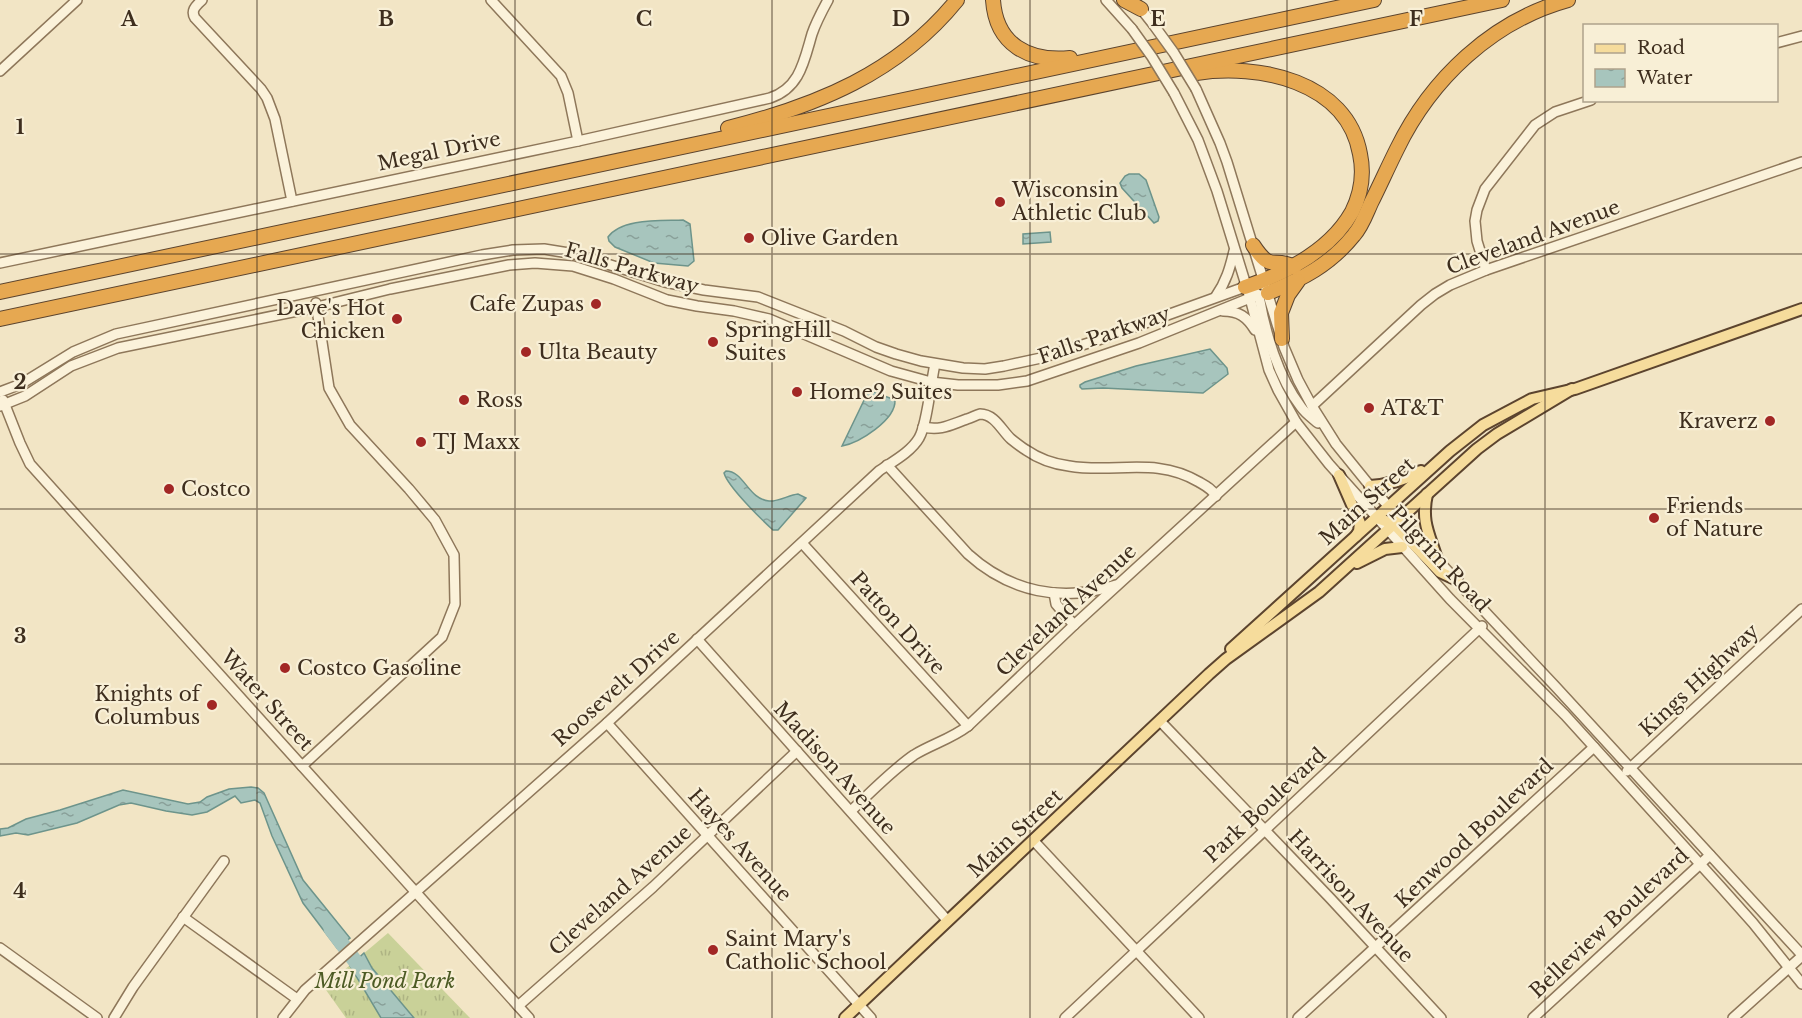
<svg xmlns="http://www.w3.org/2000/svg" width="1802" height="1018" font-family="'Libre Baskerville',serif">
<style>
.grass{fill:url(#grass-tufts)}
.water{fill:url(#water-ripples);stroke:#6d948b;stroke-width:1.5}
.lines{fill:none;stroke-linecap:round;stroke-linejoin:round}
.river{stroke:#a7c5bd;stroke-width:15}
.minor-casing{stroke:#8e775a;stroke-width:12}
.major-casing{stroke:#5c442e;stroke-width:14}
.highway-casing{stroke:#5c442e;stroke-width:16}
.minor{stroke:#fbf2da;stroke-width:9}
.major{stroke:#f6dc9c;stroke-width:10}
.highway{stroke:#e6a851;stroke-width:14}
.minor-bridge-casing{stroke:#8e775a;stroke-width:12;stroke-linecap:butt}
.minor-bridge{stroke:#fbf2da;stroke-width:9}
.grid{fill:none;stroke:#3e2e1e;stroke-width:1.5;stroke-opacity:0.55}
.poi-dot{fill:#a22725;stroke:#f8efd6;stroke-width:2}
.labels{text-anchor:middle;stroke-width:4.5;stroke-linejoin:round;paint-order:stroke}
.street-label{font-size:20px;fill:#3e2e1e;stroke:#f8efd6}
.poi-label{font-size:20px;fill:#3e2e1e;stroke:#f8efd6;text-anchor:start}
.park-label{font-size:20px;font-style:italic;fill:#4c5b24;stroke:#f8efd6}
.grid-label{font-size:20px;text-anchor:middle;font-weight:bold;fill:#3e2e1e;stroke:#f8efd6;stroke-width:4.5;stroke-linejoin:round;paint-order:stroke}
</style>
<defs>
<pattern id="grass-tufts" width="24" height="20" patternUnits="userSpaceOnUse" patternTransform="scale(1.5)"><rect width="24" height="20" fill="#c9d198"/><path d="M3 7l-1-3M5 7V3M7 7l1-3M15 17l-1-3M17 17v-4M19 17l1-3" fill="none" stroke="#aeb483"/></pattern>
<pattern id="water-ripples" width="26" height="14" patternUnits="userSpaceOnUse" patternTransform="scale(1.5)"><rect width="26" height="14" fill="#a7c5bd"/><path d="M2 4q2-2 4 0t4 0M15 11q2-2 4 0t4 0" fill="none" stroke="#89a099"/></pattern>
</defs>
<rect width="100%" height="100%" fill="#f2e5c5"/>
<polygon class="grass" points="388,933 470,1018 346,1018 326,990 343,971"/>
<g class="water">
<polygon points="1129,174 1139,174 1146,180 1159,217 1158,221 1154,223 1122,188 1120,183 1125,176"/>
<path d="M683,220l7,4 4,37 -6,5 -34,-3 -39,-16 -6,-6 -1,-4c14,-19 53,-16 75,-17z"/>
<polygon points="1050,232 1051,242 1023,244 1023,234"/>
<polygon points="1210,349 1227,368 1228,374 1203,393 1103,388 1082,389 1080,387 1080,385 1085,382 1136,366"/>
<path d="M869,390l26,10c1,20 -36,43 -53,46z"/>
<path d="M726,471c18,0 22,28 43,30 9,1 20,-6 29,-7l8,4 -28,32h-5c-11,-10 -45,-43 -49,-57z"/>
<polygon points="251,787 258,788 264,793 303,880 350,938 337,948 303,903 272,836 260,803 255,800 241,803 235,796 207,812 192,815 166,811 131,803 119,805 77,823 28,835 16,833 0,836 0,829 8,828 26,819 60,810 123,790 188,804 200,802 207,797 229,789"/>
<polygon points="364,953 372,968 414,1018 381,1018 350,966"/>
</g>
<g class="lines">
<polyline class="river" points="331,929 367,977"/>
<defs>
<g id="minor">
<path d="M202,0c-5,5 -12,10 -7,18l66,71 6,9 8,21 17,82"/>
<polyline points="491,0 561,76 568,93 578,141"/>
<polyline points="1106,0 1132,29"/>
<polyline points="1138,5 1153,24"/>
<polyline points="1776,43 1802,36"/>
<polyline points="0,71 77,0"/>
<polyline points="1196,89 1220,143 1227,162 1284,347 1298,380 1312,406 1336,444 1370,486 1489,616 1555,686 1802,955"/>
<polyline points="1174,93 1198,140 1217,191 1250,298 1269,370 1278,390 1296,422 1329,464 1450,599 1565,715 1720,886 1753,923 1802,984"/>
<path d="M0,263l578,-122 192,-43c30,-10 34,-37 42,-64 4,-12 10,-23 16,-34"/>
<polyline points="1486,270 1477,241 1475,221 1477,210 1485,189 1535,125 1555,112 1591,100"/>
<path d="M1255,292l4,4c6,36 19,81 42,111 4,6 11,11 17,16"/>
<path d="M1216,296c10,-14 14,-28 18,-45"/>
<path d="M1223,311c16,0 24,6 32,19"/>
<polyline points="0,392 21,384 73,352 116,334 482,255 513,250 544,249 575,254 665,282 704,290 758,297 844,331 876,347 896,354 921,361 963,368 985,369 1004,366 1041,358 1098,340 1245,287"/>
<polyline points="3,400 20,443 30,464 529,1018"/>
<polyline points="0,406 25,396 71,366 118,348 317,307 390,289 509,265 535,263 573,266 614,279 667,300 697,306 734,311 769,319 891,371 931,382 958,385 998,385 1027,381 1139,343 1250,298 1268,293"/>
<polyline points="1312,406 1421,305 1435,294 1450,285 1486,270 1802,162"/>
<path d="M923,427c18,4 27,-2 44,-8 4,-1 9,-4 13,-5 15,0 22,17 31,25 5,4 10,8 15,11 13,9 27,14 43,16 45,8 86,-10 130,16 7,4 13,7 17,14"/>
<path d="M887,465l81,89c42,38 94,49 148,31"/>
<polyline points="802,543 968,726"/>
<polyline points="1054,593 1056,604 1074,625"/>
<polyline points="697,639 947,920"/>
<polyline points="1160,721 1330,898 1441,1018"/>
<polyline points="607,723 871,1018"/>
<polyline points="302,766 442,637 455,604 454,555 435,520 409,489 350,425 329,388 316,303"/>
<polyline points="1627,771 1802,609"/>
<path d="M851,811c20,-19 40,-40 63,-56 18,-11 37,-16 54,-29l106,-101 222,-203"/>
<polyline points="1033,840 1199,1018"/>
<polyline points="183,917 297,999"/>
<polyline points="0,948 97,1018"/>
<polyline points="518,1006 653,887 797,751"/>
<polyline points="114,1018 133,987 224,861"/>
<path d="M283,1018l22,-28 302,-267 272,-252c13,-9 32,-19 40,-33 8,-13 12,-57 16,-74"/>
<polyline points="1065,1018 1482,626"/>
<polyline points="1298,1018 1594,747"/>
<polyline points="1533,1018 1710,855"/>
<polyline points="1733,1018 1802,956"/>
</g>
<g id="major">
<polyline points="1339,475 1360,523 1359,531 1356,536"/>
<path d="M1370,486c19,-1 34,-6 51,-15"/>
<path d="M1427,494c-6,28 2,39 10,65"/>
<polyline points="1377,518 1394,524 1440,572 1457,580"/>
<polyline points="1357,563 1385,549 1402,547"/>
<polyline points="1231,649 1450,451 1483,425 1532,399 1575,389 1802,309"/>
<polyline points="845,1018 1209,674 1226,659 1319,592 1477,449 1497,434 1572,389"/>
</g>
<g id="highway">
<path d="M993,0c3,45 36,62 77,58"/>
<polyline points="1124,0 1141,9"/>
<path d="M1196,73c62,-10 151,8 164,81 4,19 1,40 -8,58 -22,39 -66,61 -107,75"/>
<path d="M728,128c88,-22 170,-55 229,-128"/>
<path d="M1253,245c19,29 20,11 41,22"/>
<polyline points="0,292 1374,0"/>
<path d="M1268,293c34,-14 62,-28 86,-58 8,-9 12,-21 17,-32 9,-18 17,-36 26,-54 34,-70 95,-128 171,-149"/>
<polyline points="0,319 1502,0"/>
<polyline points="1282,339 1281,313 1288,295 1298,281"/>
</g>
</defs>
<use href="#minor" class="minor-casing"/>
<use href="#major" class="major-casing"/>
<use href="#highway" class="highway-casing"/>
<use href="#minor" class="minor"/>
<use href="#major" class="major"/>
<use href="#highway" class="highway"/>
<defs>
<g id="minor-bridge">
<polyline points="1153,24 1174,53 1196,89"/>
<polyline points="1132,29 1152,57 1174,93"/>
</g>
</defs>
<use href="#minor-bridge" class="minor-bridge-casing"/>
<use href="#minor-bridge" class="minor-bridge"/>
</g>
<path class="grid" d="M257,0v1018M515,0v1018M772,0v1018M1030,0v1018M1287,0v1018M1545,0v1018M0,254h1802M0,509h1802M0,764h1802"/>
<g class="poi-dot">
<circle cx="1000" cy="202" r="6"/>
<circle cx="749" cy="238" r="6"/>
<circle cx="596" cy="304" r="6"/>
<circle cx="397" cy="319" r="6"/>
<circle cx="713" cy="342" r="6"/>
<circle cx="526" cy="352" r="6"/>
<circle cx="797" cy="392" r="6"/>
<circle cx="464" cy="400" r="6"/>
<circle cx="1369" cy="408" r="6"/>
<circle cx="1770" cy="421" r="6"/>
<circle cx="421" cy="442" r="6"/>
<circle cx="169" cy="489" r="6"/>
<circle cx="1654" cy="518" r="6"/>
<circle cx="285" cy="668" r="6"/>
<circle cx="212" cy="705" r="6"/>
<circle cx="713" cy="950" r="6"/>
</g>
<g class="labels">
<g class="street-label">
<text transform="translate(439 151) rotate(-12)" y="7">Megal Drive</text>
<text transform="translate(1533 237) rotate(-20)" y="7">Cleveland Avenue</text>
<text transform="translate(632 268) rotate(16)" y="7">Falls Parkway</text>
<text transform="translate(1104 335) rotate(-19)" y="7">Falls Parkway</text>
<text transform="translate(1367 501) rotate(-42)" y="7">Main Street</text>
<text transform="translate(1440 559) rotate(47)" y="7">Pilgrim Road</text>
<text transform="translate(1066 610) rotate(-43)" y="7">Cleveland Avenue</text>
<text transform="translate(898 623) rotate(48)" y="7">Patton Drive</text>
<text transform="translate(1699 680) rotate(-43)" y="7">Kings Highway</text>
<text transform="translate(616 688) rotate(-42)" y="7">Roosevelt Drive</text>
<text transform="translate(267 700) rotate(48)" y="7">Water Street</text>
<text transform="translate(835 768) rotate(48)" y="7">Madison Avenue</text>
<text transform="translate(1265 805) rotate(-43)" y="7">Park Boulevard</text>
<text transform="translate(1015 833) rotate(-43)" y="7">Main Street</text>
<text transform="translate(1474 833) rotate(-43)" y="7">Kenwood Boulevard</text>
<text transform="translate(740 845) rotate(48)" y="7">Hayes Avenue</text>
<text transform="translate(620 890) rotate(-42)" y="7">Cleveland Avenue</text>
<text transform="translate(1351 896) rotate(47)" y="7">Harrison Avenue</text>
<text transform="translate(1609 923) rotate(-43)" y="7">Belleview Boulevard</text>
</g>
<g class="poi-label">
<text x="1012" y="197">Wisconsin<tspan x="1012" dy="23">Athletic Club</tspan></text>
<text x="761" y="245">Olive Garden</text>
<text x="584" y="311" text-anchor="end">Cafe Zupas</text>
<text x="385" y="315" text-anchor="end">Dave's Hot<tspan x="385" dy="23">Chicken</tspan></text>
<text x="725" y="337">SpringHill<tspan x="725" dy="23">Suites</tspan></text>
<text x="538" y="359">Ulta Beauty</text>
<text x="809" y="399">Home2 Suites</text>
<text x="476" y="407">Ross</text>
<text x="1381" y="415">AT&amp;T</text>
<text x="1758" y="428" text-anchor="end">Kraverz</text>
<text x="433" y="449">TJ Maxx</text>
<text x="181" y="496">Costco</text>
<text x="1666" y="513">Friends<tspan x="1666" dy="23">of Nature</tspan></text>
<text x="297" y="675">Costco Gasoline</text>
<text x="200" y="701" text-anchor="end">Knights of<tspan x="200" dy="23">Columbus</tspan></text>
<text x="725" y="946">Saint Mary's<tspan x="725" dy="23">Catholic School</tspan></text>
</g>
<g class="park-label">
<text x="385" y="988">Mill Pond Park</text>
</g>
</g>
<g class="grid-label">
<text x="129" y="26">A</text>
<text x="386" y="26">B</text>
<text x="644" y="26">C</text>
<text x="901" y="26">D</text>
<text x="1158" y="26">E</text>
<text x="1416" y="26">F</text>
<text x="20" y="134">1</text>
<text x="20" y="389">2</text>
<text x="20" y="643">3</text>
<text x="20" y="898">4</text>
</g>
<rect x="1583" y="24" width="195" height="78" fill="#f8efd6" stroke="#aea28c" stroke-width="1.5"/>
<rect x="1595" y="44" width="30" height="9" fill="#f6dc9c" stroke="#aea28c" stroke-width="1.5"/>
<text x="1637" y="54" font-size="18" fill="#3e2e1e">Road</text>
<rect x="1595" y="69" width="30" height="18" fill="url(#water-ripples)" stroke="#aea28c" stroke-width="1.5"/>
<text x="1637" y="84" font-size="18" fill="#3e2e1e">Water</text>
</svg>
